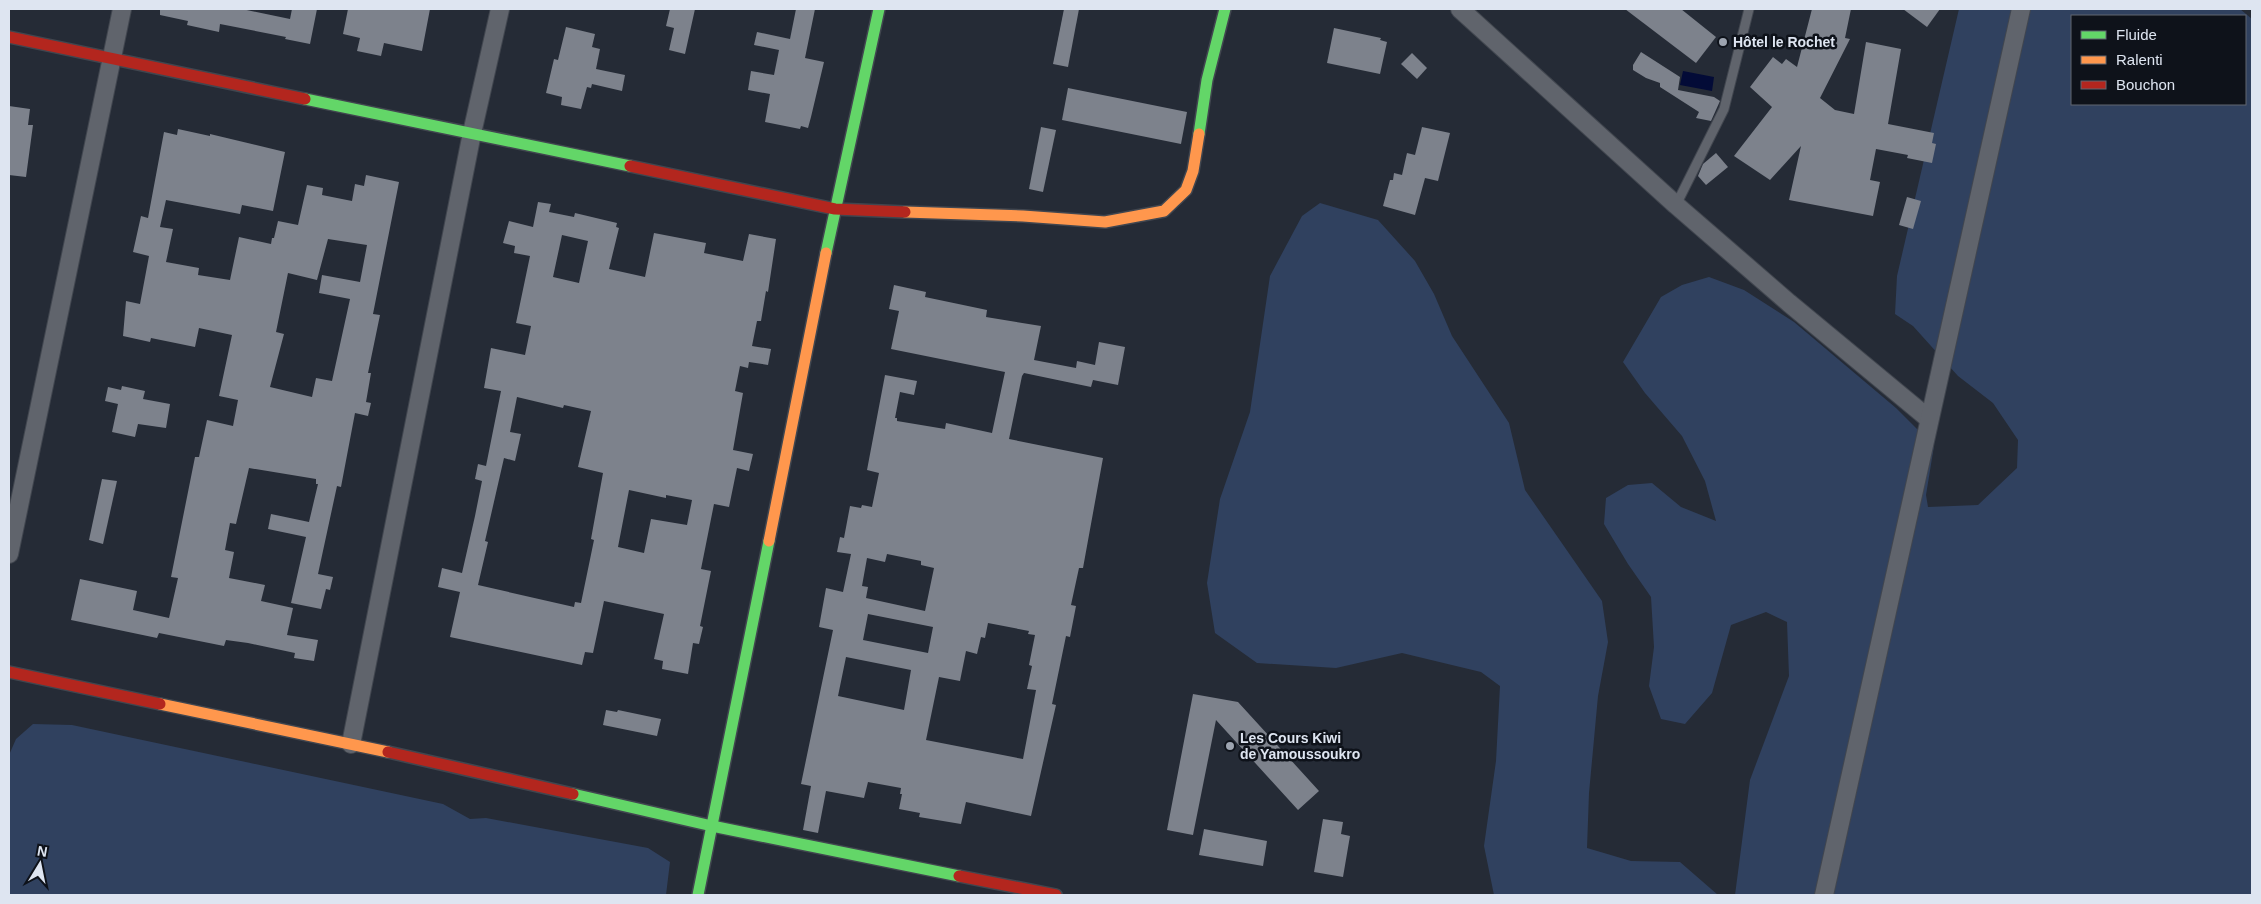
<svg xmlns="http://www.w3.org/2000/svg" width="2261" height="904" font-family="Helvetica,sans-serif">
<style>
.green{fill:#30415f;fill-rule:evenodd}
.water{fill:#030b37}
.building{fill:#7d828c;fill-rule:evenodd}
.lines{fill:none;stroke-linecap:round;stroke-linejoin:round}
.lane-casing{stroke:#41464f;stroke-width:11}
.street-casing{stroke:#41464f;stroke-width:20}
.fast-casing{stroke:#41464f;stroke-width:14}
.slow-casing{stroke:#41464f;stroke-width:14}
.jam-casing{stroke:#41464f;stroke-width:14}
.lane{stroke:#60646c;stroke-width:9}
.street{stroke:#60646c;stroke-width:18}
.fast{stroke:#63d668;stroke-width:11}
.slow{stroke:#ff974d;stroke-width:11}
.jam{stroke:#b3261e;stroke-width:11}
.poi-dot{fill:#9da4b0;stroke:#0e121a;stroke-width:2}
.labels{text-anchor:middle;stroke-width:5;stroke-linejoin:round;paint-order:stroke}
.poi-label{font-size:14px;font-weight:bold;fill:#dee5f1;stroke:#0e121a;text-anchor:start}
</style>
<rect width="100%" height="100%" fill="#252b36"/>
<g class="green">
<path d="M1959,9h281l12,10v876h-517l15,-115 39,-104 -2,-54 -21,-10 -35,13 -19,68 -27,31 -24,-5 -12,-33 5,-39 -3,-50 -23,-33 -24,-40 2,-26 22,-13 24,-2 29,24 35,14 -11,-40 -23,-45 -37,-43 -22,-31 38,-65 21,-12 27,-8 35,13 50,32 102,86 38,38 -8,49 2,12 50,-2 39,-37 1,-28 -25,-37 -35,-27 -45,-50 -18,-12 2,-38zM2072,16h173v88h-173z"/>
<polygon points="1320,203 1378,220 1415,261 1434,294 1452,336 1509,423 1525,490 1602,601 1608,642 1598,696 1589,793 1587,848 1631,861 1680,862 1718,895 1494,895 1484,846 1496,761 1500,686 1481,672 1402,653 1336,668 1257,663 1215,633 1207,583 1220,499 1250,412 1270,276 1302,216"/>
<polygon points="33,724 72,725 443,804 470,819 486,818 648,848 670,862 666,895 9,895 9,755 16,739"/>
</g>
<polygon class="water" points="1683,71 1714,77 1712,91 1680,85"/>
<g class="building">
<polygon points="160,9 242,9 290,19 292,9 317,9 310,44 285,39 286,37 220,24 219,32 187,25 188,21 160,15"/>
<polygon points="348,9 430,9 422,51 384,43 381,56 357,51 360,38 343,34"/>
<polygon points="670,9 695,9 685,54 669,50 674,28 666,26"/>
<polygon points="796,9 815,9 805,58 824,62 811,117 808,128 801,126 800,129 765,122 770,94 748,90 751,71 774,75 779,50 754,45 757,32 790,39"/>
<polygon points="1064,9 1079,9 1068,67 1053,64"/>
<polygon points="1625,9 1681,9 1716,37 1696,63"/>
<polygon points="1812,9 1851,9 1845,38 1850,39 1820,98 1835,110 1854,114 1866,42 1901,49 1888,124 1934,133 1932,143 1936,144 1932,163 1907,158 1908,155 1876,149 1870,180 1880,182 1873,216 1789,200 1801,146 1770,180 1734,156 1772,107 1750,87 1773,57 1782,64 1786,59 1797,67"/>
<polygon points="1903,9 1940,9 1927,27"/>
<polygon points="566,27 595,34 592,47 600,49 596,69 625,75 622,91 592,84 591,88 587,87 581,109 561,105 562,97 546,93 554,59 558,60"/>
<polygon points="1334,28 1381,38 1380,40 1387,42 1380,74 1327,63"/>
<polygon points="1641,52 1680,77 1678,90 1714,97 1720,101 1711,121 1696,118 1699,112 1660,87 1660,83 1646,78 1633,70 1633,65"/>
<polygon points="1412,53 1427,68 1417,79 1401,64"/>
<polygon points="1068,88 1187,112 1181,144 1062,120"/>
<polygon points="9,106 30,109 28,125 33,125 26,177 9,175"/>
<polygon points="1041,127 1056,130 1043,192 1029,189"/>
<polygon points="1422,127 1450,133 1438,181 1425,178 1415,215 1383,206 1390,180 1393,180 1394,173 1402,175 1407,153 1415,155"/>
<path d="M178,129l32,7v-2l75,18 -12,59 -31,-6 -2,9 -74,-14 -6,27 13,2 -7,33 33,6 -1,7 32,5 9,-43 32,7 1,-6h2l4,-17 20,4 9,-40 16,3 -1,7 30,6 3,-17 9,2 2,-11 33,7 -26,132 7,1 -12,58h3l-5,29 5,1 -3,13 -13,-3 -14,74 -4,-1 -19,88 15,3 -3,13 -4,-1 -5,20 -30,-6 15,-66 -38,-8 3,-15 38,8 9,-38h-2v-5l-67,-11 -13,56 -6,-1 -5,27 9,2 -5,26 36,7 -4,16 32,7 -6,27 31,5 -4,21 -20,-3 1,-5 -47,-10 -22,-3 -2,6 -65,-13 -2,5 -86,-18 9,-41 57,12 -4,19 36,8 9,-40 -7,-1 24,-120h4l8,-37 26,6 5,-26 -19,-4 13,-61 -33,-7 -4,19 -44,-9 -1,4 -27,-6 3,-35 14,3 9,-48 -16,-4 8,-36 7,2 16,-86 13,3zM328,239l39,6 -7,37 -38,-7 -3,18 31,6 -18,82 -16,-3 -4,19 -42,-10 14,-53 -8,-2 12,-59 29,7z"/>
<polygon points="1716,153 1728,167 1706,185 1698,176 1703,164"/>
<polygon points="1907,197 1921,201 1913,229 1899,225"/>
<path d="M538,202l13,2 -2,8 25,5 1,-4 42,10 -1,4 3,1 -10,41 36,8 9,-44 52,10 -2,10 39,8 6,-27 27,5 -8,53 -2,-1 -5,30h-4l-5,25 19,3 -3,16 -19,-3 -1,6 -8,-2 -5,25 8,2 -10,57 20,4 -4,17 -12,-3 -8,39 -15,-3 -13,65 10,2 -11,55 3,1 -4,17 -6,-1 -5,31 -26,-5 1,-8 -9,-2 10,-45 -60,-13 -11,52 -8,-1 -3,13 -132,-28 10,-45 -22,-5 4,-19 20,5 13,-57 7,-35 -7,-2 3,-15 8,2 15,-75 -17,-3 7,-40 34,7 6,-29 -15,-3 14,-67 -16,-3 1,-7 -12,-3 6,-22 24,6zM562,235l26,6 -9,42 -26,-6zM517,397l46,11 1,-3 27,6 -13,56 25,6 -12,66 3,1 -13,63 -6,-1 -1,5 -96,-22 10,-43 -3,-1 19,-83 11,3 6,-27 -11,-2zM629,490l37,8v-3l26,5 -5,25 -36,-6 -7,34 -26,-6z"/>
<path d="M894,285l32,7 -1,5 62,13 -1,7 55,9 -7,34 42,8 1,-7 18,4 4,-23 26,5 -7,38 -25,-5 -2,7 -67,-14 -2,3 -13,63 94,19 -20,110h-4l-8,37 5,1 -6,31 -4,-1 -14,68 4,1 -25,111 -65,-14 -5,22 -42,-7 1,-4 -21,-4 3,-15h-2l1,-6 -33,-6 -4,16 -38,-7 -8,42 -15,-3 8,-44 -10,-2 32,-154 -14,-3 7,-39 17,4 8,-38 -14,-2 3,-15 4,1 6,-32 11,2 1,-3 10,2 7,-34 -12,-3 18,-95 32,6 -3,14 -14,-3 -5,26h2v3l48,8 1,-6 46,10 13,-61 -114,-23 8,-38 -10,-2zM887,554l34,7v4l13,3 -9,43 -59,-13 2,-11 -6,-1 5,-28 18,4zM868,614l65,13 -5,26 -65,-13zM988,623l41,8 -1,3 7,1 -6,30 3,1 -5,23 9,1 -13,69 -97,-19 13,-63 21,4 6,-30 11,3 4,-17 4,1zM846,657l65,13 -7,40 -66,-14z"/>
<polygon points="122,386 145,391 143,399 170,404 166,428 138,424 135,437 112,432 118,404 105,401 108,387 121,390"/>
<polygon points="102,479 117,481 103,544 89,540"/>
<polygon points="1193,694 1238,702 1319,791 1298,810 1216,720 1193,835 1167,830"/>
<polygon points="606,710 617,712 618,710 661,719 657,736 603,725"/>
<polygon points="1323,819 1343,822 1341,834 1350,836 1343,877 1314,872"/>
<polygon points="1204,829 1267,841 1263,866 1199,855"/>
</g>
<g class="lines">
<defs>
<polyline id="lane" points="1676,205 1724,109 1749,9"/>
<g id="street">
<polyline points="1460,9 1676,205 1789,303 1929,419"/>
<polyline points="9,554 122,9"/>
<polyline points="351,744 472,133 500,9"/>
<polyline points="1824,895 2021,9"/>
</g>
<g id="fast">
<polyline points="305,99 630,166"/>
<polyline points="1199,134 1207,80 1225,9"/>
<polyline points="826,253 879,9"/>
<polyline points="573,794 712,826 959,876"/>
<polyline points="698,895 769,541"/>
</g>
<g id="slow">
<polyline points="905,212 1023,216 1105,222 1164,211 1186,190 1193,171 1199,134"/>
<polyline points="769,541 826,253"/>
<polyline points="160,704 388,752"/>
</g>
<g id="jam">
<polyline points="9,37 305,99"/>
<polyline points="630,166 835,209 905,212"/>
<polyline points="9,672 160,704"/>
<polyline points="388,752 573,794"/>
<polyline points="959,876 1056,895"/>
</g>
</defs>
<use href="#lane" class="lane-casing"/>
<use href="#street" class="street-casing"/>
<use href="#fast" class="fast-casing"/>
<use href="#slow" class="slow-casing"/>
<use href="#jam" class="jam-casing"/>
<use href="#lane" class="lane"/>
<use href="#street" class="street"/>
<use href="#fast" class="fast"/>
<use href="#slow" class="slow"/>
<use href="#jam" class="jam"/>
</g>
<g class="poi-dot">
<circle cx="1723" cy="42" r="5"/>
<circle cx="1230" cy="746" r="5"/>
</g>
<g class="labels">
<g class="poi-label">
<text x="1733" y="47">Hôtel le Rochet</text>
<text x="1240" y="743">Les Cours Kiwi<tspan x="1240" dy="16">de Yamoussoukro</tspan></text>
</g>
</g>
<rect width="2261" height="904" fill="none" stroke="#dee5f1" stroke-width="20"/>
<rect x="2071" y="15" width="175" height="90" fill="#0e121a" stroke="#616670"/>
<rect x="2081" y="31" width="25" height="8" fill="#63d668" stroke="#616670"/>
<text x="2116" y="40" font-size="15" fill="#dee5f1">Fluide</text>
<rect x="2081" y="56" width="25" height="8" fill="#ff974d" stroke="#616670"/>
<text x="2116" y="65" font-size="15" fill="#dee5f1">Ralenti</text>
<rect x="2081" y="81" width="25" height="8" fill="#b3261e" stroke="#616670"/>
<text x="2116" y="90" font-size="15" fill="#dee5f1">Bouchon</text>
<g transform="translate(40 864) rotate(10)" stroke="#0e121a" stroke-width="4" paint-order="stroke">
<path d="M0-4L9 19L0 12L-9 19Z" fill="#dee5f1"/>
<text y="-8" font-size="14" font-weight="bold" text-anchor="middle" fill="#dee5f1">N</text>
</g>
</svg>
